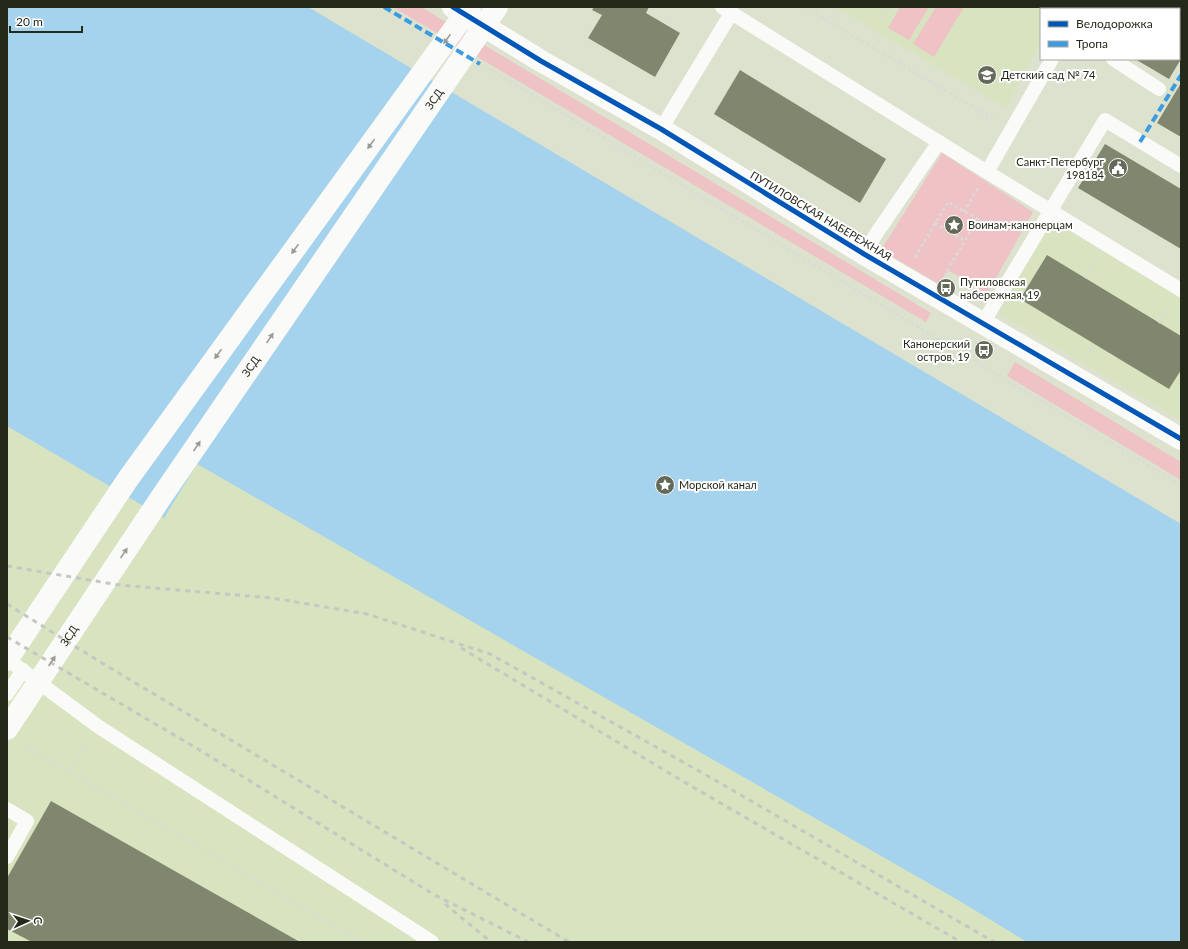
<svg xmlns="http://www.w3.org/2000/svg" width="1188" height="949" font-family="Lato,sans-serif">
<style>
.built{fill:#d8e3c0}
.green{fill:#efc2c6}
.water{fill:#a5d2ec}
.building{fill:#81866f}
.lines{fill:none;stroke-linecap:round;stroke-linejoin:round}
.path{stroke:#d9dcd5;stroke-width:2.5;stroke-dasharray:3 3;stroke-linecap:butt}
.service{stroke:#fafbf8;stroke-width:14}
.minor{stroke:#fafbf8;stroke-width:22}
.motorway{stroke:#fafbf8;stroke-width:22}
.rail{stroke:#c5c7c1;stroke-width:3;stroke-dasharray:5 5;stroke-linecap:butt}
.quiet{stroke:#3c9cdf;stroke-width:4;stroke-dasharray:8 4;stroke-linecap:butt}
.cycleway-casing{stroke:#fff;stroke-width:8}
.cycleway{stroke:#0057b8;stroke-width:5}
.oneway{fill:#9a9c94}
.labels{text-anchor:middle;stroke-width:4;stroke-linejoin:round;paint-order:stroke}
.poi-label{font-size:11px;fill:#24291a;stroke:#fff;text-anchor:start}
.street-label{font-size:11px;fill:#24291a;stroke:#fff}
</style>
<rect width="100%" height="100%" fill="#dce2cd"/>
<g class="built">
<polygon points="836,7 1060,7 1059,9 1041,9 1041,42 1006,108"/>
<polygon points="1052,221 1181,299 1181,418 1180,420 998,313"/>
<polygon points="7,426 163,518 197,463 958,900 1027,942 7,942"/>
</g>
<g class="green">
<polygon points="393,7 421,7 931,313 926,322"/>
<polygon points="900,7 929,7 909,40 888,28"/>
<polygon points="936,7 964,7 934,57 913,44"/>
<polygon points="942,153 1033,212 987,294 948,270 939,284 881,250"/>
<polygon points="1015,362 1181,462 1181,480 1007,376"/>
</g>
<polygon class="water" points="7,7 308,7 1181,524 1181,942 1027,942 958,900 197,464 164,518 7,426"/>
<g class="building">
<polygon points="594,7 649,7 646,13 680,33 655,77 588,38 602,15 592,10"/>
<polygon points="1179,51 1181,52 1181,59 1169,79 1135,59 1179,59"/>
<polygon points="740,70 886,159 860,203 714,114"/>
<polygon points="1181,83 1181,137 1157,123"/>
<polygon points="1105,144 1181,189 1181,249 1078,188"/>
<polygon points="1047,255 1181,336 1181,370 1169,389 1020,299"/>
<polygon points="51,801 300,942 32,942 7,929 7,878"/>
</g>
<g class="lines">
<g class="path">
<polyline points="805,7 995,120"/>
<polyline points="881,18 889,7"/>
<polyline points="484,66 1181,485"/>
<polyline points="964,212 978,188"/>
<polyline points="935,223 965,241"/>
<polyline points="915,257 948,202 978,219 945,274"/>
<polyline points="1085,278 1096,259"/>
<polyline points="1159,323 1169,306"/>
<polyline points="1086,357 1095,344"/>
<polyline points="21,745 70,772 362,942"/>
<polyline points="70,772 88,744"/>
</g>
<g class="service">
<polyline points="722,7 987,172 1181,290"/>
<polyline points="1155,7 1159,9"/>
<polyline points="1081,9 1082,7"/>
<polyline points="1179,20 1181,21"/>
<polyline points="1113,59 1159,89"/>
<polyline points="661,129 732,12"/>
<polyline points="987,172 1052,59"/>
<polyline points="864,254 876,234 939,142"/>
<polyline points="983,323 1105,120 1181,166"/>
<polyline points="7,659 99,727 432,942"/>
<polyline points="7,694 23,670"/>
<polyline points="7,809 27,821 7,857"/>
</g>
<polyline class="minor" points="453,7 541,61 661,129 864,254 1181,439"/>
<g class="motorway">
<polyline points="7,660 128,479 470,7"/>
<path id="s1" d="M7,729l155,-233 335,-489"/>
</g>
<g class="rail">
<polyline points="7,566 119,585 272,598 367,614 490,654 715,780 994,942"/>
<polyline points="7,604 97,660 569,942"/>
<polyline points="7,637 198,749 433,894 528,942"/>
<polyline points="461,648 679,779 961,942"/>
<polyline points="445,904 491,942"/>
</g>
<g class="quiet">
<polyline points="384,7 480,64"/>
<polyline points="1140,142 1181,75"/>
</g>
<defs>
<polyline id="cycleway" points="453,7 541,61 661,129 864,254 1181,439"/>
</defs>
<use href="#cycleway" class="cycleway-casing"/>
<use href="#cycleway" class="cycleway"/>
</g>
<defs><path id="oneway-solid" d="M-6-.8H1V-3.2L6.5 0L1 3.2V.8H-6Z"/></defs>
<g class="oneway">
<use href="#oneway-solid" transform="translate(447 39) rotate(126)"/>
<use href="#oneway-solid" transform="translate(371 144) rotate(126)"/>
<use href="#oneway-solid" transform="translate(295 249) rotate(126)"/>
<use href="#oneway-solid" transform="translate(270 338) rotate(-56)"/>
<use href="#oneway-solid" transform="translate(218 354) rotate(126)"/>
<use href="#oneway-solid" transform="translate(197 446) rotate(-56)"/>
<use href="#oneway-solid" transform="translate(124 553) rotate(-56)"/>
<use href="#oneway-solid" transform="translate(52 661) rotate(-56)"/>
</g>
<defs>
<symbol id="school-disc" viewBox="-11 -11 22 22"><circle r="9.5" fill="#646a59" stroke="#fff"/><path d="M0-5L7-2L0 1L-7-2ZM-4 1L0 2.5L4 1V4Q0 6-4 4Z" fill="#fff"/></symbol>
<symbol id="civic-disc" viewBox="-11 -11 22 22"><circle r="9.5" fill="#646a59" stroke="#fff"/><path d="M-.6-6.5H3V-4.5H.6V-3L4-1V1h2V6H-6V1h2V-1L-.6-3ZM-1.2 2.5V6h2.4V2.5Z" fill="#fff"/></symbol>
<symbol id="sight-disc" viewBox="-11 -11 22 22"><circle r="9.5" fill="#646a59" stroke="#fff"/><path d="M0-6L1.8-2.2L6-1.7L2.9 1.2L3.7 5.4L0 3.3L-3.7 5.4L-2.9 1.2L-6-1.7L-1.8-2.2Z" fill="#fff"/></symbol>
<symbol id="bus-disc" viewBox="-11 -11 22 22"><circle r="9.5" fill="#646a59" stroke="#fff"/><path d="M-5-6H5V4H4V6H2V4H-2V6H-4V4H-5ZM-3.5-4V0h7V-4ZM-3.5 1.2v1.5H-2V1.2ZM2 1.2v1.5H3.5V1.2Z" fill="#fff"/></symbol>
</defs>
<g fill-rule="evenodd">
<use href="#school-disc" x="976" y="64" width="22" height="22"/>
<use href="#civic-disc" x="1107" y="157" width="22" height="22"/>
<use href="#sight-disc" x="943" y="214" width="22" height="22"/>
<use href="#bus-disc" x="935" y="277" width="22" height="22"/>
<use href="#bus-disc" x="973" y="339" width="22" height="22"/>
<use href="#sight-disc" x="654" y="474" width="22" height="22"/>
</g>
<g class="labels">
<g class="poi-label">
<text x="1001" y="79">Детский сад № 74</text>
<text x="1104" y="166" text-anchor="end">Санкт-Петербург<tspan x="1104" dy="13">198184</tspan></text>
<text x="968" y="229">Воинам-канонерцам</text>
<text x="960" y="286">Путиловская<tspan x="960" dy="13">набережная, 19</tspan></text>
<text x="970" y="348" text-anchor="end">Канонерский<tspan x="970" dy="13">остров, 19</tspan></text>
<text x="679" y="489">Морской канал</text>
</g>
<g class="street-label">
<text dy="4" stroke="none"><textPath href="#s1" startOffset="761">ЗСД</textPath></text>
<text transform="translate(821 216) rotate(31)" y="4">ПУТИЛОВСКАЯ НАБЕРЕЖНАЯ</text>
<text dy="4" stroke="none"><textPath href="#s1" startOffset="437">ЗСД</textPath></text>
<text dy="4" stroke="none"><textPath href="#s1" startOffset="112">ЗСД</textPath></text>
</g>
</g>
<rect width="1188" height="949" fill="none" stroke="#24291a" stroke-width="16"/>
<rect x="1040" y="8" width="140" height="52" fill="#ffffff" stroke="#a7a9a3"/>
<rect x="1048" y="21" width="20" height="6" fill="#0057b8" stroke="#a7a9a3"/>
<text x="1076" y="28" font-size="12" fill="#24291a">Велодорожка</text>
<rect x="1048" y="41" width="20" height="6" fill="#3c9cdf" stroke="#a7a9a3"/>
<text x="1076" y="48" font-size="12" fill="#24291a">Тропа</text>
<g transform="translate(28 921) rotate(87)" stroke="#ffffff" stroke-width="3" paint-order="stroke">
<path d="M0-3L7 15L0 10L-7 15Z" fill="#24291a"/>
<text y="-6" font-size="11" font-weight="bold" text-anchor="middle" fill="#24291a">С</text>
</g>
<path d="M10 26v6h72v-6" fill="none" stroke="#24291a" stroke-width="2"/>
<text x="16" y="26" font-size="12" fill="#24291a" stroke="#ffffff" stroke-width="3" paint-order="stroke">20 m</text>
</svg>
